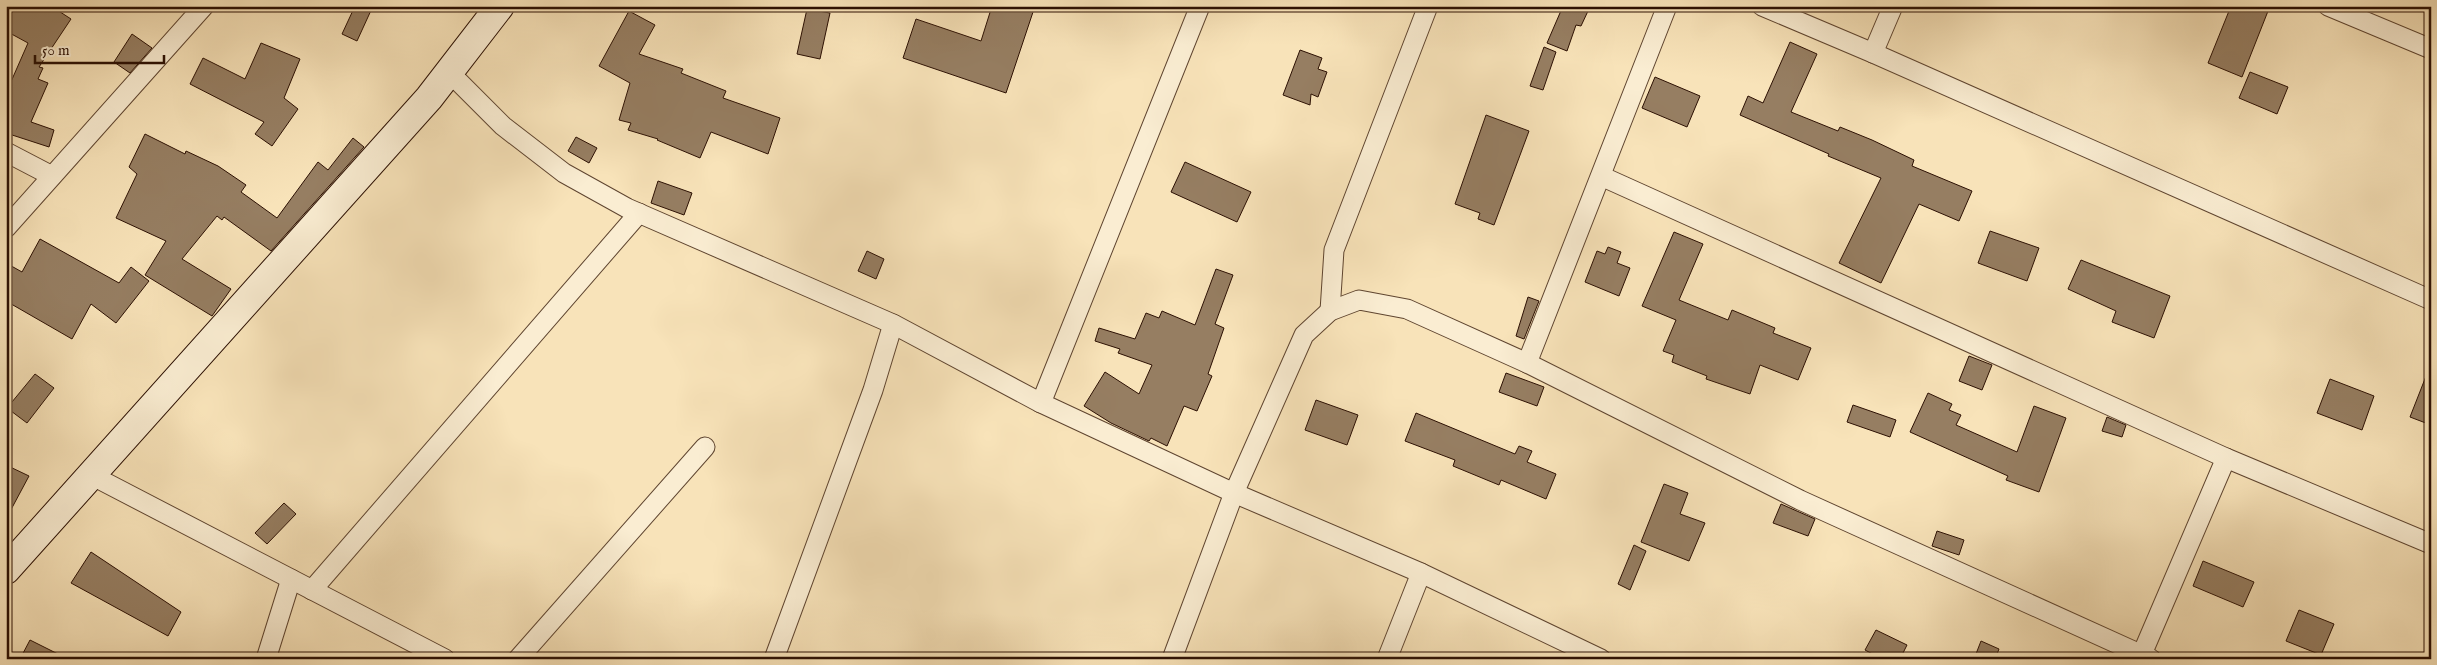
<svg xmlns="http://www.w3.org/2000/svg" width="2437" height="665" font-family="'IM FELL English',serif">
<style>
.building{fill:#967e62;stroke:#2c1003}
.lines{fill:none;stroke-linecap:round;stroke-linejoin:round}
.street-casing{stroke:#5f4530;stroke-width:21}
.secondary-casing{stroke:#2c1003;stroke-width:30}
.street{stroke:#faedd2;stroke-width:19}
.secondary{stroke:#faedd2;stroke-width:28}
</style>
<rect width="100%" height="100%" fill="#f8e3b9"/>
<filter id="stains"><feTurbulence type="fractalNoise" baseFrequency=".004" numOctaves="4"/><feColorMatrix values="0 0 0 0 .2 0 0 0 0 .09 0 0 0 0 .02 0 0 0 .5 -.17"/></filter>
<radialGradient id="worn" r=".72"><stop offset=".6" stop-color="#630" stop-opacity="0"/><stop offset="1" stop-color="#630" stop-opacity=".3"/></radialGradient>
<g class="building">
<polygon points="15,6 51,6 71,19 39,67 43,68 38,79 48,83 31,122 54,130 49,147 6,133 6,93 28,43 6,31 6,21"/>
<polygon points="355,6 373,6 357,41 342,34"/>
<polygon points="992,6 1035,6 1006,93 903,58 916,19 981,41"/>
<polygon points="1563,6 1576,6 1588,11 1581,26 1576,25 1567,51 1547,43"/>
<polygon points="2231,6 2270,6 2242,77 2208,63"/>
<polygon points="807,9 830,13 820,59 797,54"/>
<polygon points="629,11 655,25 639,54 683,69 681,73 726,91 723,98 780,118 768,154 711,132 700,158 657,140 658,139 628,130 631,123 619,120 630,83 599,66"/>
<polygon points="132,34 152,48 130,73 114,62"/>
<polygon points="1790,42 1817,54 1791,112 1838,131 1840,127 1872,140 1914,160 1912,166 1972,191 1959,221 1919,204 1881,283 1839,263 1881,178 1828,156 1829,154 1740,115 1748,96 1763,103"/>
<polygon points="261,43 300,59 284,98 298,109 272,146 255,134 264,122 190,84 203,58 245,79"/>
<polygon points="1544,47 1556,52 1543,90 1530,86"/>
<polygon points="1300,50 1322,58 1318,69 1327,72 1318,97 1311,94 1310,105 1283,95"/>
<polygon points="2250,72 2288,87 2277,114 2239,98"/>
<polygon points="1655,77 1700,96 1687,127 1642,108"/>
<polygon points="1486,115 1529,131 1494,225 1478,219 1480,213 1455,204"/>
<polygon points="145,134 185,154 186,151 218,166 246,185 241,192 277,218 318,162 328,170 353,138 364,147 271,251 224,217 222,220 217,216 182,259 231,289 212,316 145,275 166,241 116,218 137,174 129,167"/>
<polygon points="576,137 597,148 589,163 568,151"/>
<polygon points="1185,162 1251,192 1237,222 1171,192"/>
<polygon points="658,181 692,193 684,215 651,203"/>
<polygon points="1990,231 2039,248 2027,281 1978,263"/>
<polygon points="1674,232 1703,244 1679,300 1728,320 1732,310 1775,328 1773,333 1811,348 1798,380 1760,365 1750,394 1706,379 1707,376 1672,362 1674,355 1663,351 1676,320 1642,306"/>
<polygon points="40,239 119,283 131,267 149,281 116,323 91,304 72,339 6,301 6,263 22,272"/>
<polygon points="1608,247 1621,252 1617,263 1630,268 1619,296 1585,282 1597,251 1605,254"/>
<polygon points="867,251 884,259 876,279 858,271"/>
<polygon points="2081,260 2170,296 2154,338 2112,322 2116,311 2068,289"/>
<polygon points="1216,269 1233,275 1215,324 1224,328 1208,374 1212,376 1197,411 1184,406 1167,446 1151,438 1149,441 1111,423 1084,406 1105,372 1139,394 1152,365 1118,353 1120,349 1095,341 1099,328 1135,339 1146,313 1159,318 1162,311 1195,325"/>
<polygon points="1528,297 1539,301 1524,339 1516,336"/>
<polygon points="1969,356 1992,365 1982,390 1959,381"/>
<polygon points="2430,366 2431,366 2431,425 2410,417"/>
<polygon points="1506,373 1544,387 1537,406 1499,392"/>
<polygon points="35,374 54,388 27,423 7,408"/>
<polygon points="2330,379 2374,396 2362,430 2317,413"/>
<polygon points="1928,393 1952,404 1949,410 1961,415 1956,425 2017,452 2034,406 2066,418 2039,492 2006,480 2008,476 1910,432"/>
<polygon points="1316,400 1358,415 1347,445 1305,430"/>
<polygon points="1853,405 1896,420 1890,437 1847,422"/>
<polygon points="1416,413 1515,454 1519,446 1532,451 1527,462 1556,474 1546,499 1501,480 1499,485 1453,466 1455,460 1405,441"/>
<polygon points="2107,417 2126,425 2122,437 2102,431"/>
<polygon points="6,465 29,476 6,519"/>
<polygon points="1664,484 1688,493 1680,514 1705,523 1689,561 1641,542"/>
<polygon points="284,503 296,514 267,544 255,533"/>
<polygon points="1781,504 1815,519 1808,536 1773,523"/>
<polygon points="1937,531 1964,540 1959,555 1932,546"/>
<polygon points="1634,545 1646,551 1630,590 1618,584"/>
<polygon points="91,552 181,612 168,636 71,583"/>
<polygon points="2203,561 2254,582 2243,607 2193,586"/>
<polygon points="2299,610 2334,624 2321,655 2286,641"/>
<polygon points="1876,630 1907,645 1900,659 1882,659 1865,650"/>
<polygon points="30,640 68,659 20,659"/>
<polygon points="1981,641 1999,649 1995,659 1974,659"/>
</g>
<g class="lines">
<defs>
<g id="street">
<polyline points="1762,6 1873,53 2431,300"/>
<polyline points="2328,6 2431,49"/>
<polyline points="1873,53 1893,6"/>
<polyline points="449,72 503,126 564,173 627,208 893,324 1041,403 1234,493 1421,573 1601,659"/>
<polyline points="6,152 52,176"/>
<polyline points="1601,176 2226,458 2431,544"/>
<polyline points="6,228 204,6"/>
<polyline points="1330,311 1334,250 1428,6"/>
<polyline points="1527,363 1667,6"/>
<polyline points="1041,403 1200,6"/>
<polyline points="91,475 445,659"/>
<polyline points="312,590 639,213"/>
<polyline points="2142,654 2226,458"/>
<polyline points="266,659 291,579"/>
<polyline points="518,659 705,447"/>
<polyline points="774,659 873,390 893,324"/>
<polyline points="1172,659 1234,493 1304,335 1330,311 1359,300 1407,309 1527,363 1800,500 2151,659"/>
<polyline points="1387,659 1421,573"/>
</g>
<polyline id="secondary" points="6,570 429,98 500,6"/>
</defs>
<use href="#street" class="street-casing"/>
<use href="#secondary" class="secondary-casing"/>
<use href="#street" class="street"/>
<use href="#secondary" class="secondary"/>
</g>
<rect width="2437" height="665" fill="none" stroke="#f8e3b9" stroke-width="25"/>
<rect x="8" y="8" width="2422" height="650" fill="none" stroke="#2c1003" stroke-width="2.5"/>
<rect x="12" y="12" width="2412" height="640" fill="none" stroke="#2c1003"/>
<path d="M35 55v8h129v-8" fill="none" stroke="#2c1003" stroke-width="2.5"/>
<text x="42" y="55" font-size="15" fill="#2c1003" stroke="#faedd2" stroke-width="4" paint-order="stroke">50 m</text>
<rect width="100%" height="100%" filter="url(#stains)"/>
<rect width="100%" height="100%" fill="url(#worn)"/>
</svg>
